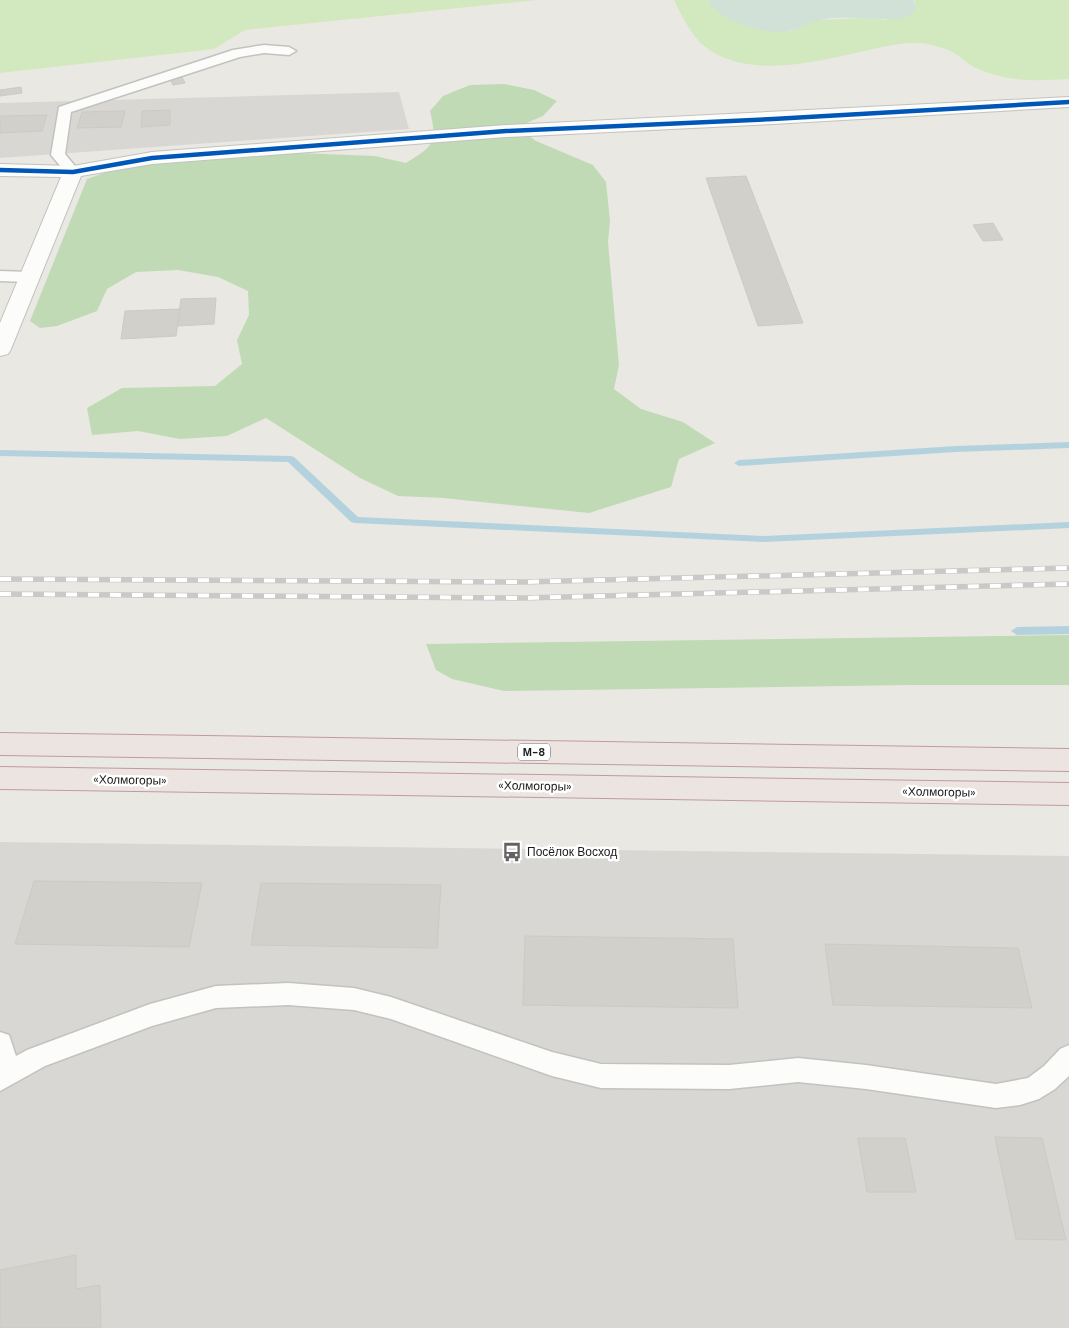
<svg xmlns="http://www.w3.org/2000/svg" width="1069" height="1328" font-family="'DM Sans',sans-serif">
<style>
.residential{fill:#d9d7d4}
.grass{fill:#d2e9bf}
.forest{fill:#c0dab6}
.wetland{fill:#d1e1d8}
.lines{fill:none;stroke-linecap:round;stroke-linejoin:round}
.stream{fill:#b4d2de;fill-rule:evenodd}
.building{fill:#d2d0cb;stroke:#cdcac4}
.service-casing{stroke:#c2c2bf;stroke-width:3}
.minor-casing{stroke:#c2c2bf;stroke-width:2}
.trunk-casing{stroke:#c09aa0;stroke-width:2}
.service{fill:#fcfcfb;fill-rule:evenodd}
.minor{fill:#fcfcfb;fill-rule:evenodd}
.trunk{fill:#ece4e0;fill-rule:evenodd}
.rail-casing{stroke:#c9c9c8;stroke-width:5.5}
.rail{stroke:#fff;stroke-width:4;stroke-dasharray:11;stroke-linecap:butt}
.cycleway-casing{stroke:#fff;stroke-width:6}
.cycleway{stroke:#0057b8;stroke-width:4.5}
.labels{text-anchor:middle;stroke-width:5;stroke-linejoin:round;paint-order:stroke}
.shield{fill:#fff;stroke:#5f5f5f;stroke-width:1}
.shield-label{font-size:11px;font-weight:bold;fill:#1b1b1b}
.street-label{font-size:12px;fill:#1b1b1b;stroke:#fff}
.poi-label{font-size:12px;fill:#1b1b1b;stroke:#fff;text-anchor:start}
</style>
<rect width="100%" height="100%" fill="#eae8e2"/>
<g class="residential">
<polygon points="399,92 409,129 0,158 0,103"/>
<polygon points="0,842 1069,856 1069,1328 0,1328"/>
</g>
<g class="grass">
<polygon points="0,0 538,0 245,30 214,49 0,73"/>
<path d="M674,0h36l-1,4 62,27h20l25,-11 51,-2 18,2 31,-18 -3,-2h156v79c-32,2 -63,3 -93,-11 -7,-3 -13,-9 -19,-13 -8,-6 -26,-11 -36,-12 -25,-1 -51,7 -75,12 -43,10 -106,22 -143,-10 -11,-9 -23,-32 -29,-45z"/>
</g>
<g class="forest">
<path d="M504,84l30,6 23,11 -14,15 -26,11 19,14 57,24 13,17 4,39 -2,21 11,123 -5,24 27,20 42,13 32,21 -36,16 -8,28 -82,26 -146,-15 -45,-2 -38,-18 -94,-60 -39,18 -47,3 -42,-8 -46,4 -5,-27 35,-20 93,-2 27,-22 -5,-24 12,-25 -1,-24 -30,-14 -40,-7 -42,2 -29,17 -10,22 -40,15 -17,2 -10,-7 57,-142 34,-12 178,-14 76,3 31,7c27,-17 32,-19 24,-52l13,-15 27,-11z"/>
<polygon points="1069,635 1069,685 911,685 504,691 452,679 436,670 426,644"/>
</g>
<path class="wetland" d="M710,0h203l3,8 -5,6 -9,5c-23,1 -46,-2 -69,-1 -16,1 -26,7 -40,12 -25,7 -68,-8 -84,-26z"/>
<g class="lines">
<g class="stream">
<polygon points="1069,442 1069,448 956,452 739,466 734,463 739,460 956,446"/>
<polygon points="0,450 291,456 294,457 358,517 765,536 1069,522 1069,528 765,542 355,523 351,522 288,462 0,456"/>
<polygon points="1069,626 1069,634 1017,635 1011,631 1017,627"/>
</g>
</g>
<g class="building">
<polygon points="182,77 185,83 173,85 170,79"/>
<polygon points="21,87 22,93 0,96 0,90"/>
<polygon points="170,110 170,125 141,127 142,111"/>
<polygon points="125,111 121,127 77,128 82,112"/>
<polygon points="47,115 42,131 0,133 0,116"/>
<polygon points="746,176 803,323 758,326 706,178"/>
<polygon points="993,223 1003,240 983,241 973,225"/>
<polygon points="216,298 214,324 177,326 181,299"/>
<polygon points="180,309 176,336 121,339 125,311"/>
<polygon points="34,881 202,883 189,947 15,944"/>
<polygon points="261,883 441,885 437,948 251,945"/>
<polygon points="525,936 733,939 738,1008 523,1005"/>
<polygon points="825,944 1018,948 1032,1008 833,1005"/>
<polygon points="995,1137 1042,1138 1066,1240 1016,1239"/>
<polygon points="858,1138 905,1138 916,1192 867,1192"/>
<polygon points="76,1255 76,1289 100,1285 101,1328 0,1328 0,1270"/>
</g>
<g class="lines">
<defs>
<g id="service">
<polygon points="264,45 289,47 296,51 289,55 264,53 240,57 71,112 65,154 80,172 78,175 68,175 51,155 59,107 233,50"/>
<polygon points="0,271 29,272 37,277 29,282 0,281"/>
<polygon points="288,983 354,988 391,997 552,1052 601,1064 729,1065 798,1058 866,1065 996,1084 1028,1078 1044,1066 1060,1049 1069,1045 1069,1076 1055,1089 1039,1099 1020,1105 996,1108 866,1089 798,1082 729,1089 601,1088 552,1076 391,1019 354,1010 288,1005 216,1008 152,1026 45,1066 0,1091 0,1032 9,1035 16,1056 27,1050 150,1004 216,986"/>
</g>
<polygon id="minor" points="1069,97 1069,107 773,124 506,137 152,164 81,176 11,349 8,354 0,356 0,323 61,177 0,176 0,164 73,166 152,152 506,125"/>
<g id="trunk">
<polygon points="0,733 1069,749 1069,771 0,755"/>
<polygon points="0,767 1069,783 1069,805 0,789"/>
</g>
</defs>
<use href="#service" class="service-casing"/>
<use href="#minor" class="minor-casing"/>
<use href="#trunk" class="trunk-casing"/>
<use href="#service" class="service"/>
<use href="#minor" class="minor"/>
<use href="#trunk" class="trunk"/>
<defs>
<g id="rail">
<polyline points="0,579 524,582 1069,568"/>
<polyline points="0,594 524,598 1069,584"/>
</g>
</defs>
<use href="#rail" class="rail-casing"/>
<use href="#rail" class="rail"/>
<defs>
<polyline id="cycleway" points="0,170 73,172 152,158 506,131 773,119 1069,102"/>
</defs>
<use href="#cycleway" class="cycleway-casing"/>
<use href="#cycleway" class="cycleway"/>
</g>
<defs>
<symbol id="bus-bare" viewBox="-9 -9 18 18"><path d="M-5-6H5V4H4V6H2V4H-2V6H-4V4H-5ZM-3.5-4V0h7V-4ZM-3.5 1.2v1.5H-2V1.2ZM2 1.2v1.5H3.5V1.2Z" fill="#636361" stroke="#fff" stroke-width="2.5" paint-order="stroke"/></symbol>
</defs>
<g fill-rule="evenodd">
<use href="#bus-bare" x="498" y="838" width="28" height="28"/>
</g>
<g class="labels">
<rect class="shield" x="518" y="743.5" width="32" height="17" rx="4"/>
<g class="shield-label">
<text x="534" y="756">М-8</text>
</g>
<g class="street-label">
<text transform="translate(130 780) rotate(1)" y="4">«Холмогоры»</text>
<text transform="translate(535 786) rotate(1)" y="4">«Холмогоры»</text>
<text transform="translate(939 792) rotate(1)" y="4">«Холмогоры»</text>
</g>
<g class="poi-label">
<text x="527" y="856">Посёлок Восход</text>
</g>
</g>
</svg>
